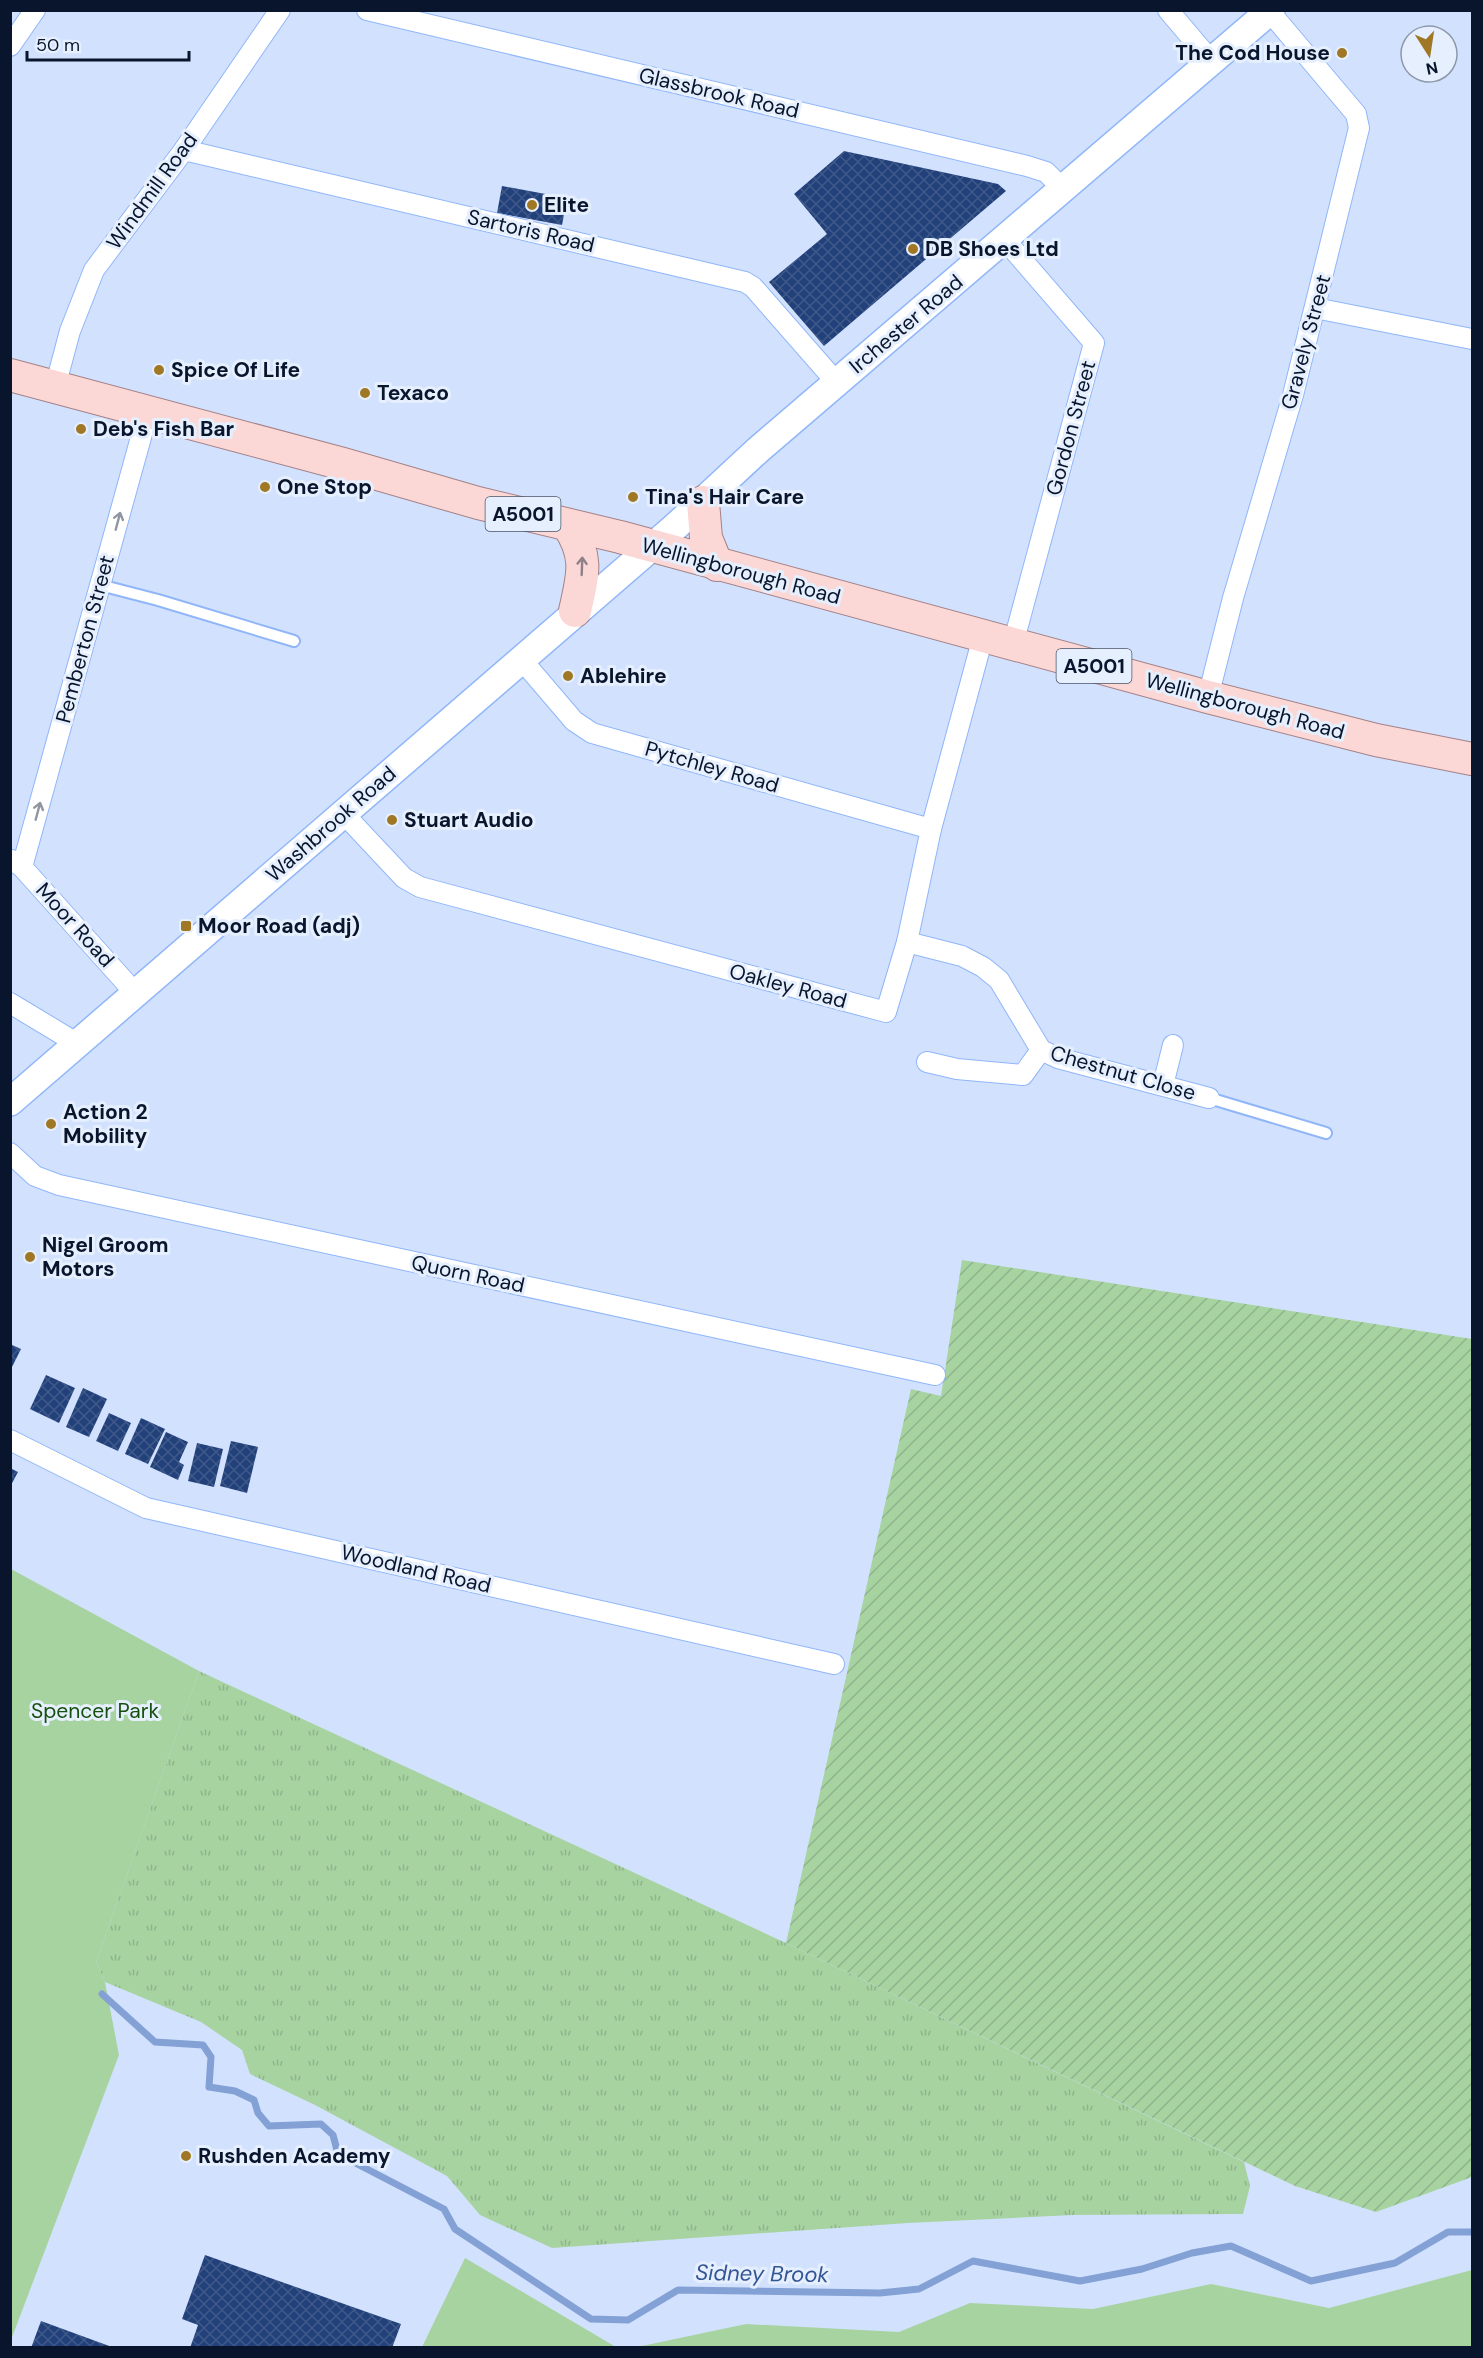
<svg xmlns="http://www.w3.org/2000/svg" width="1483" height="2358" font-family="'DM Sans',sans-serif">
<style>
.grass{fill:url(#grass-tufts)}
.park{fill:#a7d3a1}
.garden{fill:url(#garden-furrows)}
.lines{fill:none;stroke-linecap:round;stroke-linejoin:round}
.stream{stroke:#83a1d5;stroke-width:7}
.building{fill:url(#building-cross-hatch)}
.service-casing{stroke:#90b6f9;stroke-width:14}
.minor-casing{stroke:#90b6f9;stroke-width:22}
.secondary-casing{stroke:#90b6f9;stroke-width:30}
.primary-casing{stroke:#a48288;stroke-width:34}
.service{stroke:#fff;stroke-width:10}
.minor{stroke:#fff;stroke-width:20}
.secondary{stroke:#fff;stroke-width:27}
.primary{stroke:#fbd7d5;stroke-width:32}
.oneway{stroke:#9096a0}
.oneway2{stroke:#8e8089}
.poi-dot{fill:#9f7725;stroke:#e6effd;stroke-width:2}
.labels{text-anchor:middle;stroke-width:6;stroke-linejoin:round;paint-order:stroke}
.shield{fill:#e6effd;stroke:#4b566b;stroke-width:1.5}
.shield-label{font-size:20px;font-weight:bold;fill:#08152d}
.poi-label{font-size:21px;font-weight:bold;fill:#08152d;stroke:#e6effd;text-anchor:start}
.street-label{font-size:21px;fill:#08152d;stroke:#e6effd}
.park-label{font-size:21px;fill:#16500e;stroke:#e6effd}
.water-label{font-size:22px;font-style:italic;fill:#325596;stroke:#e6effd}
</style>
<defs>
<pattern id="grass-tufts" width="24" height="20" patternUnits="userSpaceOnUse" patternTransform="scale(1.5)"><rect width="24" height="20" fill="#a7d3a1"/><path d="M3 7l-1-3M5 7V3M7 7l1-3M15 17l-1-3M17 17v-4M19 17l1-3" fill="none" stroke="#8eb48b"/></pattern>
<pattern id="garden-furrows" width="10" height="10" patternUnits="userSpaceOnUse" patternTransform="scale(1.5)"><rect width="10" height="10" fill="#a7d3a1"/><path d="M-1 1l2-2M0 10L10 0M9 11l2-2" fill="none" stroke="#8eb48b"/></pattern>
<pattern id="building-cross-hatch" width="8" height="8" patternUnits="userSpaceOnUse" patternTransform="scale(1.5)"><rect width="8" height="8" fill="#22417b"/><path d="M0 0l8 8M0 8l8-8" fill="none" stroke="#3f5989"/></pattern>
</defs>
<rect width="100%" height="100%" fill="#d2e2fe"/>
<polygon class="grass" points="199,1671 786,1943 1244,2162 1250,2186 1243,2214 1073,2215 908,2223 552,2248 480,2215 447,2176 315,2105 250,2074 242,2050 201,2022 105,1982 96,1962"/>
<g class="park">
<polygon points="11,1569 199,1671 96,1962 105,1982 119,2055 11,2340"/>
<polygon points="465,2258 616,2347 422,2347"/>
<polygon points="1472,2270 1472,2347 637,2347 746,2324 899,2332 970,2303 1093,2309 1211,2284 1329,2308"/>
</g>
<polygon class="garden" points="962,1260 1472,1339 1472,2177 1376,2212 1295,2186 786,1943 911,1389 941,1396"/>
<g class="lines">
<polyline class="stream" points="102,1994 155,2042 203,2045 211,2057 209,2087 235,2091 254,2100 258,2113 269,2126 321,2124 333,2135 338,2154 444,2209 455,2229 591,2319 628,2320 678,2290 880,2293 919,2289 973,2261 1080,2281 1142,2269 1192,2253 1231,2246 1311,2281 1395,2263 1448,2232 1472,2232"/>
</g>
<g class="building">
<polygon points="844,151 998,184 1006,191 824,346 769,282 827,234 794,194"/>
<polygon points="502,186 567,198 562,225 497,213"/>
<polygon points="10,1344 21,1349 10,1371"/>
<polygon points="46,1375 75,1388 59,1423 30,1409"/>
<polygon points="83,1388 107,1399 89,1437 66,1427"/>
<polygon points="109,1413 131,1423 118,1451 96,1441"/>
<polygon points="141,1418 165,1429 148,1464 125,1454"/>
<polygon points="166,1432 188,1442 179,1462 184,1465 178,1480 150,1467"/>
<polygon points="231,1441 258,1447 247,1493 220,1486"/>
<polygon points="197,1443 223,1449 214,1487 188,1481"/>
<polygon points="10,1468 18,1472 10,1487"/>
<polygon points="205,2255 401,2324 392,2348 190,2348 198,2325 182,2319"/>
<polygon points="41,2321 112,2347 112,2348 31,2348"/>
</g>
<g class="lines">
<defs>
<g id="service">
<polyline points="100,585 158,600 294,641"/>
<polyline points="1209,1098 1326,1133"/>
</g>
<g id="minor">
<polyline points="367,10 1027,166 1046,172 1063,189"/>
<polyline points="1168,10 1212,62"/>
<polyline points="10,46 35,10"/>
<polyline points="184,150 745,282 753,287 837,383"/>
<polyline points="1005,240 1094,343 1013,644"/>
<polyline points="1315,308 1472,339"/>
<polyline points="55,387 70,331 94,270 184,150 280,10"/>
<polyline points="521,659 574,721 592,733 931,829"/>
<polyline points="1208,697 1233,598 1293,395 1359,128 1356,114 1270,12"/>
<polyline points="343,813 404,878 420,887 886,1012 907,942 931,829 983,637"/>
<polyline points="12,860 22,867 136,994"/>
<polyline points="22,867 148,412"/>
<polyline points="907,942 962,956 983,967 999,980 1041,1050 1058,1058 1209,1098"/>
<polyline points="10,1003 78,1044"/>
<polyline points="927,1062 957,1069 1023,1075 1041,1050"/>
<polyline points="1163,1085 1173,1045"/>
<polyline points="10,1153 35,1176 59,1185 935,1375"/>
<polyline points="10,1440 146,1508 834,1664"/>
</g>
<polyline id="secondary" points="10,1102 676,526 758,450 1271,10"/>
<g id="primary">
<polyline points="10,375 343,464 478,503 620,537 1208,697 1376,740 1472,759"/>
<polyline points="703,502 706,538 717,565"/>
<path d="M568,525c21,32 15,50 7,86"/>
</g>
</defs>
<use href="#service" class="service-casing"/>
<use href="#minor" class="minor-casing"/>
<use href="#secondary" class="secondary-casing"/>
<use href="#primary" class="primary-casing"/>
<use href="#service" class="service"/>
<use href="#minor" class="minor"/>
<use href="#secondary" class="secondary"/>
<use href="#primary" class="primary"/>
</g>
<defs><path id="oneway-shaft" d="M-6 0H5M1.5-3L5.5 0L1.5 3" fill="none" stroke-width="1.6" stroke-linecap="round" stroke-linejoin="round" transform="scale(1.5)"/></defs>
<g class="oneway">
<use href="#oneway-shaft" transform="translate(118 521) rotate(-75)"/>
<use href="#oneway-shaft" transform="translate(38 811) rotate(-75)"/>
</g>
<use class="oneway2" href="#oneway-shaft" transform="translate(582 566) rotate(-88)"/>
<g class="poi-dot">
<circle cx="1342" cy="53" r="6"/>
<circle cx="532" cy="205" r="6"/>
<circle cx="913" cy="249" r="6"/>
<circle cx="159" cy="370" r="6"/>
<circle cx="365" cy="393" r="6"/>
<circle cx="81" cy="429" r="6"/>
<circle cx="265" cy="487" r="6"/>
<circle cx="633" cy="497" r="6"/>
<circle cx="568" cy="676" r="6"/>
<circle cx="392" cy="820" r="6"/>
<rect x="180" y="920" width="12" height="12" rx="3"/>
<circle cx="51" cy="1124" r="6"/>
<circle cx="30" cy="1257" r="6"/>
<circle cx="186" cy="2156" r="6"/>
</g>
<g class="labels">
<g class="shield">
<rect x="485.5" y="497" width="75" height="34" rx="4.5"/>
<rect x="1056.5" y="649" width="75" height="34" rx="4.5"/>
</g>
<g class="shield-label">
<text x="523" y="521">A5001</text>
<text x="1094" y="673">A5001</text>
</g>
<g class="poi-label">
<text x="1330" y="60" text-anchor="end">The Cod House</text>
<text x="544" y="212">Elite</text>
<text x="925" y="256">DB Shoes Ltd</text>
<text x="171" y="377">Spice Of Life</text>
<text x="377" y="400">Texaco</text>
<text x="93" y="436">Deb's Fish Bar</text>
<text x="277" y="494">One Stop</text>
<text x="645" y="504">Tina's Hair Care</text>
<text x="580" y="683">Ablehire</text>
<text x="404" y="827">Stuart Audio</text>
<text x="198" y="933">Moor Road (adj)</text>
<text x="63" y="1119">Action 2<tspan x="63" dy="24">Mobility</tspan></text>
<text x="42" y="1252">Nigel Groom<tspan x="42" dy="24">Motors</tspan></text>
<text x="198" y="2163">Rushden Academy</text>
</g>
<g class="street-label">
<text transform="translate(719 93) rotate(13)" y="7">Glassbrook Road</text>
<text transform="translate(152 191) rotate(-54)" y="7">Windmill Road</text>
<text transform="translate(531 231) rotate(13)" y="7">Sartoris Road</text>
<text transform="translate(906 324) rotate(-40)" y="7">Irchester Road</text>
<text transform="translate(1306 342) rotate(-75)" y="7">Gravely Street</text>
<text transform="translate(1071 428) rotate(-75)" y="7">Gordon Street</text>
<text transform="translate(741 571) rotate(15)" y="7">Wellingborough Road</text>
<text transform="translate(85 639) rotate(-75)" y="7">Pemberton Street</text>
<text transform="translate(1245 706) rotate(15)" y="7">Wellingborough Road</text>
<text transform="translate(712 767) rotate(16)" y="7">Pytchley Road</text>
<text transform="translate(331 824) rotate(-41)" y="7">Washbrook Road</text>
<text transform="translate(75 925) rotate(48)" y="7">Moor Road</text>
<text transform="translate(788 986) rotate(15)" y="7">Oakley Road</text>
<text transform="translate(1123 1073) rotate(16)" y="7">Chestnut Close</text>
<text transform="translate(468 1274) rotate(12)" y="7">Quorn Road</text>
<text transform="translate(416 1569) rotate(13)" y="7">Woodland Road</text>
</g>
<g class="park-label">
<text x="95" y="1718">Spencer Park</text>
</g>
<g class="water-label">
<text transform="translate(762 2273) rotate(1)" y="8">Sidney Brook</text>
</g>
</g>
<rect width="1483" height="2358" fill="none" stroke="#08152d" stroke-width="24"/>
<g transform="translate(1429 54) rotate(168)"><circle r="28" fill="#e6effd" stroke="#8d98aa" stroke-width="1.5"/>
<path d="M0-4.5L10 22L0 15L-10 22Z" fill="#9f7725"/>
<text y="-9" font-size="16" font-weight="bold" text-anchor="middle" fill="#08152d">N</text>
</g>
<path d="M27 51v9h162v-9" fill="none" stroke="#08152d" stroke-width="3"/>
<text x="36" y="51" font-size="18" fill="#08152d" stroke="#e6effd" stroke-width="4.5" paint-order="stroke">50 m</text>
</svg>
